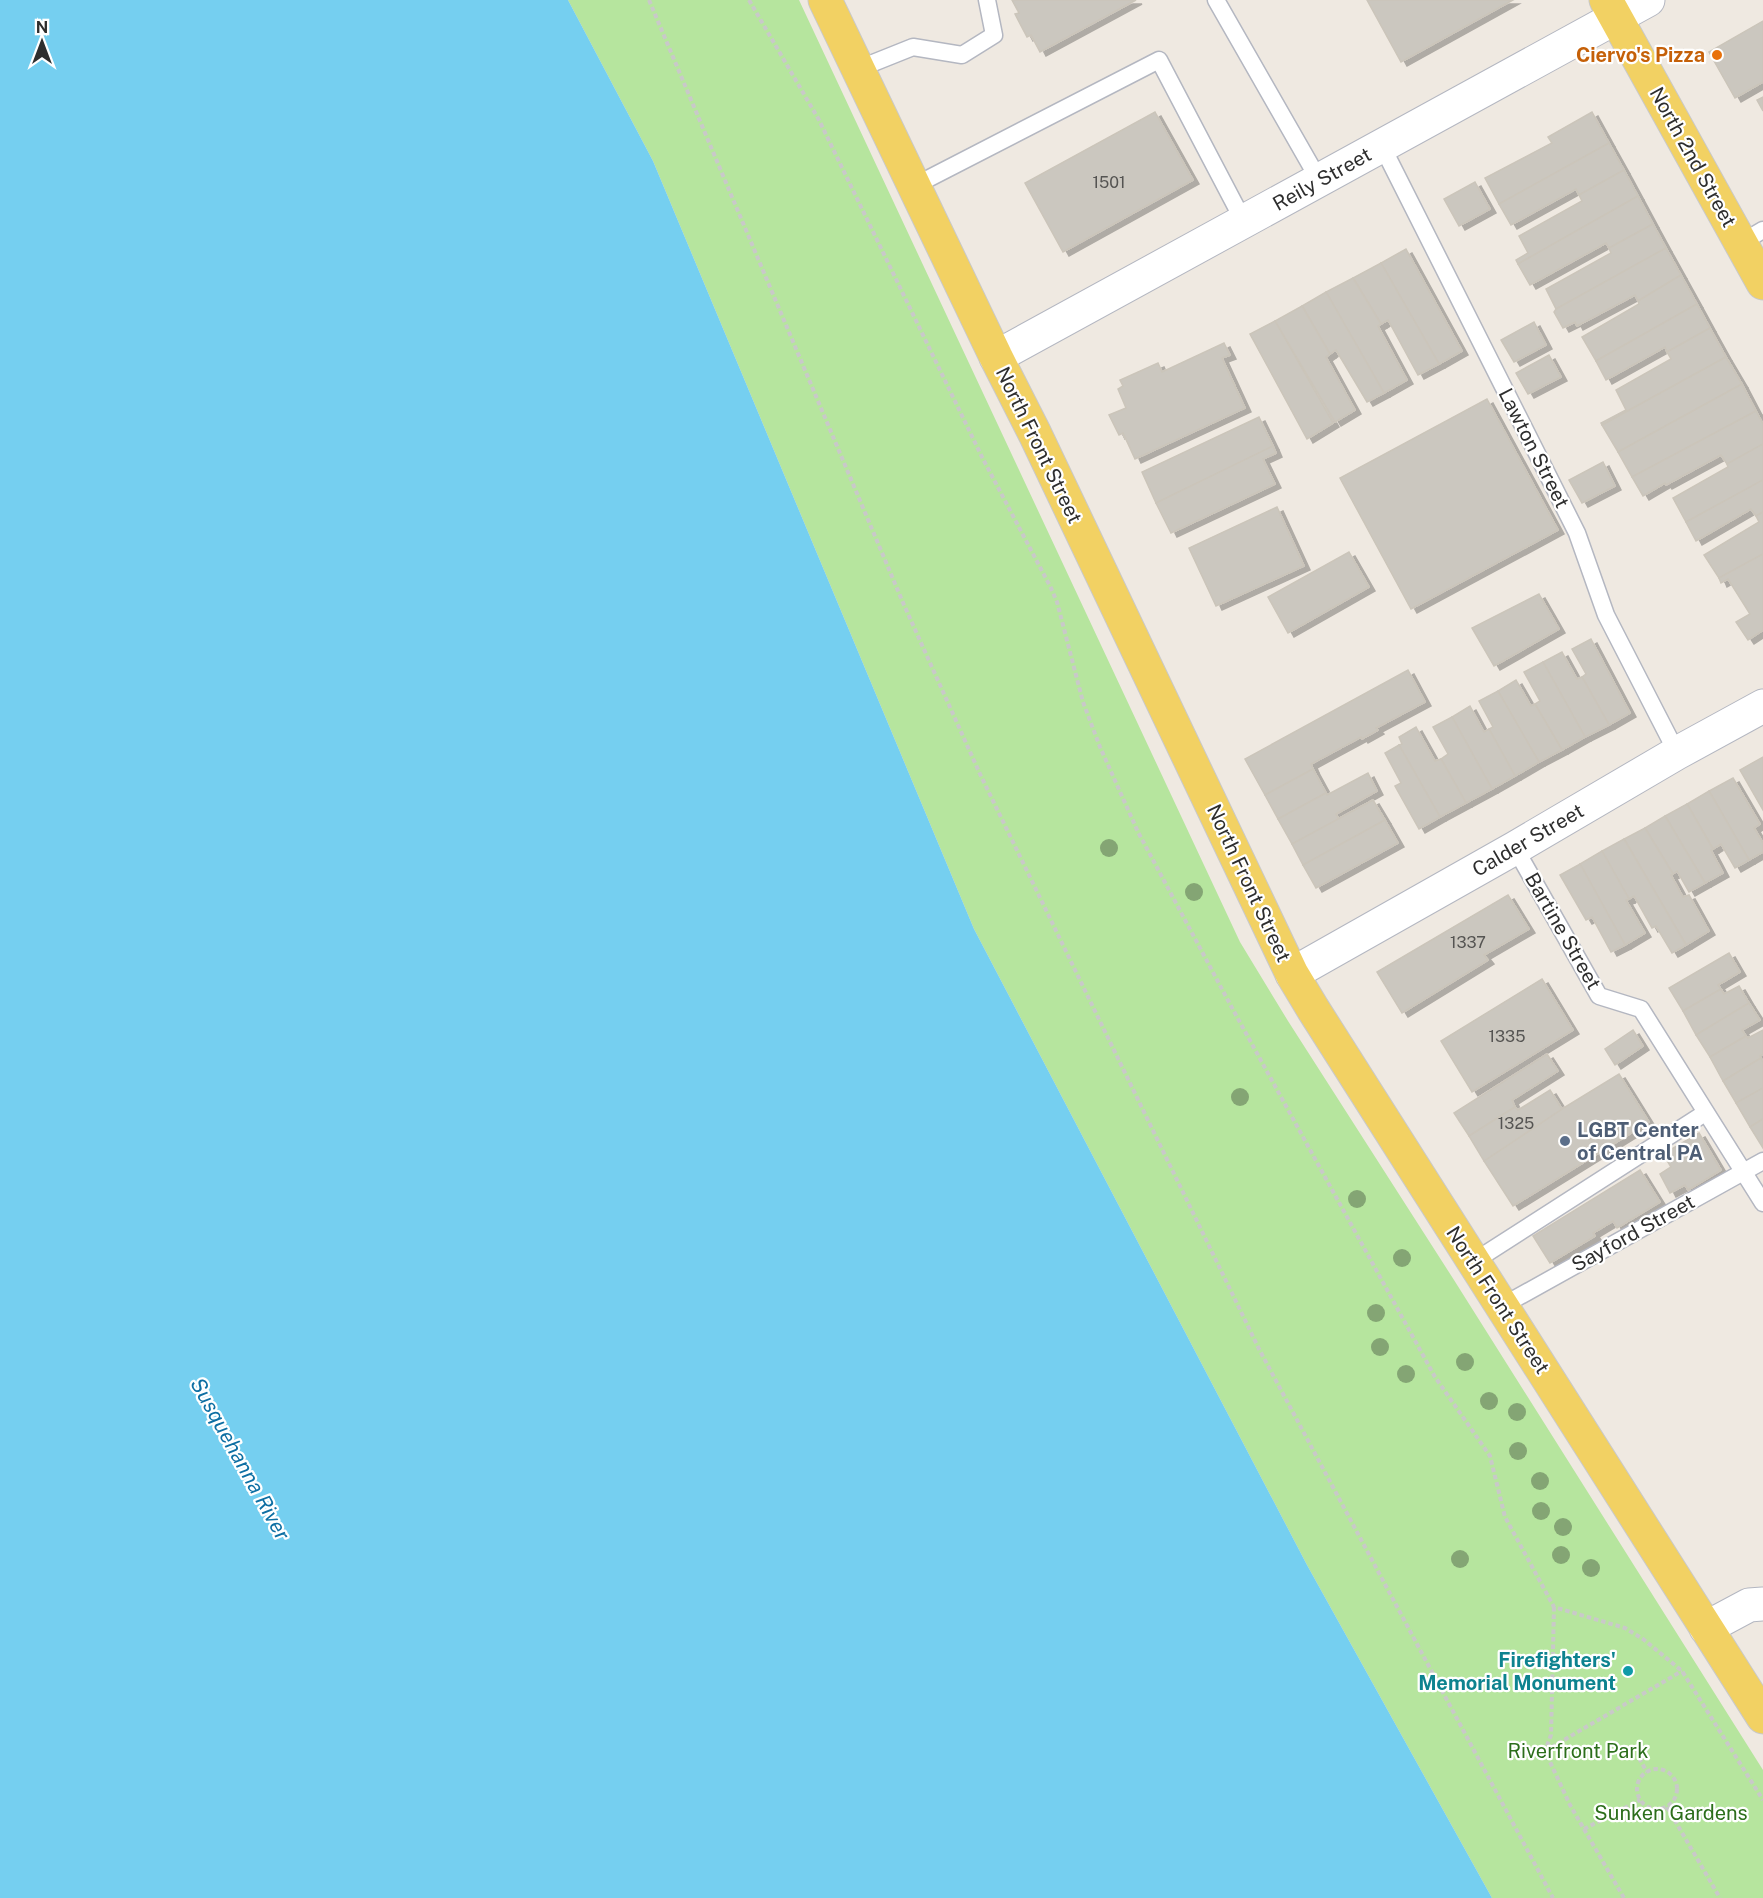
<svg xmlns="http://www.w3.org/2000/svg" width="1763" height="1898" font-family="'Public Sans',sans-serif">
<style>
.green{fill:#b6e59e}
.water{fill:#75cff0}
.building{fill:#cbc7bf;stroke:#cbc5ba;stroke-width:1.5;filter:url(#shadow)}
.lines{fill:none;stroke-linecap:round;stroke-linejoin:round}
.lane-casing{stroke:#b4b7c1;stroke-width:19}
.street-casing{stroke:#b4b7c1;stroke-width:35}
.secondary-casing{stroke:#b4b7c1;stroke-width:35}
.primary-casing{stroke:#c9c9c9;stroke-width:35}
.path{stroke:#c9c9c9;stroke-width:4;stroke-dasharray:4.5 3;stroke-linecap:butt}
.lane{stroke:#fff;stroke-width:16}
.street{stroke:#fff;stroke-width:33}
.secondary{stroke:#fff;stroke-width:33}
.primary{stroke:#f2d163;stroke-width:33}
.tree{fill:#84a574}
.food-dot{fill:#e8710a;stroke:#fff;stroke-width:2}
.service-dot{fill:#5c6f8a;stroke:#fff;stroke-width:2}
.culture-dot{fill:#0f9aa8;stroke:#fff;stroke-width:2}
.labels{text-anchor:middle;stroke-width:4.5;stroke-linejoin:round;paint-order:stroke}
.number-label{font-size:16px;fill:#555452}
.food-label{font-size:20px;font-weight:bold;fill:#c56008;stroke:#fff;text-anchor:end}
.street-label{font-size:20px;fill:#2e2e2e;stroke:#fff}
.service-label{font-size:20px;font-weight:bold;fill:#4e5e75;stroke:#fff;text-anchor:start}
.culture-label{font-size:20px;font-weight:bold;fill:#0d838f;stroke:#fff;text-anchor:end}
.park-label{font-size:20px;fill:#2c6e1b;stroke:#fff}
.water-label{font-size:21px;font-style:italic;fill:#0d6fa3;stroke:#fff}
</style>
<defs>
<filter id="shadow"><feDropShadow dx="6" dy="4" stdDeviation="0" flood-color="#0004"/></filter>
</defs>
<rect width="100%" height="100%" fill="#efe9e1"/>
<polygon class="green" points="568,0 799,0 1240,942 1288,1021 1454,1280 1763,1770 1763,1898 1492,1898 1307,1565 974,929 653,161"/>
<polygon class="water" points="0,0 568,0 653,161 974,929 1307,1565 1492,1898 0,1898"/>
<g class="building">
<polygon points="1012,0 1136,0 1040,52 1031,35 1027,37 1018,20 1015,14 1019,13"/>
<polygon points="1367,0 1513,0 1401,62"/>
<polygon points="1763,21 1763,82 1735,98 1709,52"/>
<polygon points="1763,97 1763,111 1757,100"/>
<polygon points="1155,112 1193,180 1063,252 1025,183"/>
<polygon points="1592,112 1609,143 1499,204 1485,178 1552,143 1548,137"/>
<polygon points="1609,143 1624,170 1579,195 1576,189 1511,225 1499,204"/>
<polygon points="1624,170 1638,196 1518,264 1516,260 1528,253 1519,236 1582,201 1579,195"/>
<polygon points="1475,182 1490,209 1459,226 1444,199"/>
<polygon points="1638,196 1653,224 1609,248 1606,243 1530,285 1518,264"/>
<polygon points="1653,224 1666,248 1556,309 1546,289 1611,253 1609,248"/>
<polygon points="1666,248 1681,275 1638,301 1635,295 1577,326 1575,322 1563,328 1554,312 1556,309"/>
<polygon points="1406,249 1462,351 1439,364 1381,263"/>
<polygon points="1381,263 1439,364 1418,375 1388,320 1381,324 1353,278"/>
<polygon points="1681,275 1697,304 1596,361 1582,337 1639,304 1638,301"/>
<polygon points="1353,278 1381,324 1378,326 1407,380 1384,393 1326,292"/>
<polygon points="1326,292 1384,393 1367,402 1336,350 1330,354 1302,306"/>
<polygon points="1697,304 1710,328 1667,352 1665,347 1606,380 1596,361"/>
<polygon points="1302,306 1330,354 1326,357 1355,410 1335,422 1275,321"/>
<polygon points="1275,321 1333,423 1307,439 1250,334"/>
<polygon points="1534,322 1546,345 1514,362 1501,340"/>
<polygon points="1710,328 1726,357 1602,425 1601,423 1626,410 1616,390 1671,359 1667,352"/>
<polygon points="1224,343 1230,355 1222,358 1245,408 1135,459 1123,433 1119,435 1109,415 1126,408 1118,389 1123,386 1120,380 1158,363 1162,372"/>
<polygon points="1549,355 1561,377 1528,394 1516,373"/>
<polygon points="1726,357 1742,384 1618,452 1602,425"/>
<polygon points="1742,384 1756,411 1632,477 1618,452"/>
<polygon points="1487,399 1558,530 1411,609 1340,478"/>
<polygon points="1756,411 1763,424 1763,444 1727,464 1721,455 1666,485 1665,483 1643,496 1632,477"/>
<polygon points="1259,417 1273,446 1156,503 1142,472"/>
<polygon points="1763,444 1763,480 1686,522 1673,498 1728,467 1727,464"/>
<polygon points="1273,446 1276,453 1263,459 1275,484 1171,533 1156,503"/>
<polygon points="1603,462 1615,486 1582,503 1569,480"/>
<polygon points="1763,480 1763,512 1756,516 1751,509 1696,541 1686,522"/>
<polygon points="1277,507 1304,566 1216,606 1189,548"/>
<polygon points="1763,512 1763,554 1719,578 1704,555 1759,522 1756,516"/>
<polygon points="1349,552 1369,587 1288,633 1268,597"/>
<polygon points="1763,554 1763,630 1748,640 1736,622 1750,614 1728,579 1721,583 1719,578"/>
<polygon points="1539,594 1559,629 1494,666 1472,628"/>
<polygon points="1591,639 1630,713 1609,725 1582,677 1586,674 1572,649"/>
<polygon points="1562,652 1577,679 1582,677 1609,725 1585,737 1543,662"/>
<polygon points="1543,662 1585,737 1562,750 1535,704 1540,701 1524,672"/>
<polygon points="1408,670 1425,702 1376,728 1378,730 1362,739 1361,737 1311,764 1313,769 1265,795 1245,759"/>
<polygon points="1516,680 1531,706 1535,704 1562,750 1539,762 1498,691"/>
<polygon points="1498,691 1539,762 1515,776 1489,729 1493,727 1479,701"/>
<polygon points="1470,706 1484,732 1489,729 1515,776 1492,789 1452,717"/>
<polygon points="1452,717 1492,789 1466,803 1441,759 1448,754 1433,727"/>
<polygon points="1416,727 1435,761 1441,759 1466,803 1440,817 1399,745 1402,744 1399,737"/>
<polygon points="1399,745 1440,817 1419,829 1395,786 1401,783 1385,753"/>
<polygon points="1763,757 1763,810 1740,770"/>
<polygon points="1313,769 1326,793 1278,819 1265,795"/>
<polygon points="1368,773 1377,791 1336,814 1339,819 1292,844 1278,819 1326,793 1327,795"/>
<polygon points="1733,778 1760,824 1754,828 1763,843 1763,852 1749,860 1709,791"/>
<polygon points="1709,791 1749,860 1735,868 1721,844 1713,849 1687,804"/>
<polygon points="1373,800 1385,820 1303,865 1292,844"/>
<polygon points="1687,804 1713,849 1711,850 1723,873 1705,883 1665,816"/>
<polygon points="1665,816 1705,883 1689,892 1677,871 1673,874 1645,828"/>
<polygon points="1385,820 1398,843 1316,888 1303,865"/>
<polygon points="1645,828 1673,874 1671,875 1683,897 1689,895 1709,931 1686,945 1624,839"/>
<polygon points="1624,839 1686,945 1672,953 1656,926 1652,928 1634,896 1629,899 1602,851"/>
<polygon points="1602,851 1629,899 1626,900 1645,933 1625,945 1580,864"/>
<polygon points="1580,864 1625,945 1611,952 1592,917 1586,920 1560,875"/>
<polygon points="1508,895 1529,929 1484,955 1488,960 1402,1013 1377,972"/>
<polygon points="1729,953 1740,972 1718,985 1721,989 1683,1011 1669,988"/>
<polygon points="1542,979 1573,1030 1472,1092 1441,1041"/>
<polygon points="1739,986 1749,1003 1696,1035 1683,1011 1721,989 1724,994"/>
<polygon points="1749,1003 1760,1020 1742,1030 1746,1036 1710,1057 1696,1035"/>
<polygon points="1633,1030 1643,1046 1615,1065 1605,1049"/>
<polygon points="1763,1030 1763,1054 1760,1056 1761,1058 1723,1081 1710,1057 1746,1036 1748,1038"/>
<polygon points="1547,1054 1558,1071 1512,1100 1515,1107 1469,1136 1454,1113"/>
<polygon points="1761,1058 1763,1062 1763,1088 1736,1103 1723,1081"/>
<polygon points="1619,1074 1649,1122 1513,1206 1484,1161 1562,1109"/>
<polygon points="1763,1088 1763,1119 1750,1127 1736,1103"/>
<polygon points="1550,1090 1562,1109 1484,1161 1469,1136 1515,1107 1518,1110"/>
<polygon points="1763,1119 1763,1148 1750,1127"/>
<polygon points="1699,1133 1721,1170 1688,1190 1685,1185 1670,1193 1660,1174 1671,1167 1663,1154"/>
<polygon points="1640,1170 1660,1202 1617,1228 1613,1221 1593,1233 1595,1236 1550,1263 1533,1236"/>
</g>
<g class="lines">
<defs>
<g id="lane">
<polyline points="1216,0 1319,180"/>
<polyline points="858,69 913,47 962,55 994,35 987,0"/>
<polyline points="1382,146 1577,533 1606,615 1677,753"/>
<polyline points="914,186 1159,60 1244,222"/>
<polyline points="1741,243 1763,230"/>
<polyline points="1515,848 1599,996 1641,1009 1763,1203"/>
<polyline points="1473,1262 1705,1113"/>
<polyline points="1502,1306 1763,1161"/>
</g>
<polyline id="street" points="1292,974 1515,848 1677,753 1763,706"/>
<g id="secondary">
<polyline points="996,357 1648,0"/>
<polyline points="1706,1628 1749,1605 1763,1604"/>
</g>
<g id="primary">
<polyline points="825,0 996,357 1035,434 1292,974 1313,1009 1763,1717"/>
<polyline points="1606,0 1763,283"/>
</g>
</defs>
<use href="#lane" class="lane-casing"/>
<use href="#street" class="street-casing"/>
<use href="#secondary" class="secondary-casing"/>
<use href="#primary" class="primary-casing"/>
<g class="path">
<polyline points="649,0 904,605 980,774 1259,1349 1553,1898"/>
<polyline points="749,0 819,120 983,459 1051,588 1057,602 1083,702 1100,747 1138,832 1231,1006 1435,1377 1490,1456 1505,1517 1554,1607 1625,1628 1643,1639 1682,1671 1763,1800"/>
<polyline points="1554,1607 1551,1735 1545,1751 1570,1805 1624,1898"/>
<polyline points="1545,1751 1682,1671"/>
<polyline points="1639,1758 1647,1772"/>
<circle cx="1657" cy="1789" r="20"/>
<polyline points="1667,1807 1720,1898"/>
<polyline points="1584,1829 1640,1800"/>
</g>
<use href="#lane" class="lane"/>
<use href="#street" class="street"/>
<use href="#secondary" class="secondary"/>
<use href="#primary" class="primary"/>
</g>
<g class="tree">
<circle cx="1109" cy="848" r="9"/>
<circle cx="1194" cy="892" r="9"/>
<circle cx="1240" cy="1097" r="9"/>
<circle cx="1357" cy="1199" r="9"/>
<circle cx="1402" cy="1258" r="9"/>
<circle cx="1376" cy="1313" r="9"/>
<circle cx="1380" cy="1347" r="9"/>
<circle cx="1465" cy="1362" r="9"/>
<circle cx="1406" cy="1374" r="9"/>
<circle cx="1489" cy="1401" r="9"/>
<circle cx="1517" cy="1412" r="9"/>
<circle cx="1518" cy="1451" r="9"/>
<circle cx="1540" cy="1481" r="9"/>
<circle cx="1541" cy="1511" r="9"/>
<circle cx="1563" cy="1527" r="9"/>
<circle cx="1561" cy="1555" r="9"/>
<circle cx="1460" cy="1559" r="9"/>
<circle cx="1591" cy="1568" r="9"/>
</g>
<circle class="food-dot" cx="1717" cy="55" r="6"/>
<circle class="service-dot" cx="1565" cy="1141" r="6"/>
<circle class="culture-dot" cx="1628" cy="1671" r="6"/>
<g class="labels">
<g class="number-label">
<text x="1109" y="188">1501</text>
<text x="1468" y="948">1337</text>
<text x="1507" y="1042">1335</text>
<text x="1516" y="1129">1325</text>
</g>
<g class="food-label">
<text x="1705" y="62">Ciervo's Pizza</text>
</g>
<g class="street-label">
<text transform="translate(1693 157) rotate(61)" y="7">North 2nd Street</text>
<text transform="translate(1322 179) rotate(-29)" y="7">Reily Street</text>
<text transform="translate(1039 445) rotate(64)" y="7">North Front Street</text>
<text transform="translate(1534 448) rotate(63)" y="7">Lawton Street</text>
<text transform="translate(1528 840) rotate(-30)" y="7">Calder Street</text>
<text transform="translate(1249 883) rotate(65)" y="7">North Front Street</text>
<text transform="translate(1563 931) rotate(60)" y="7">Bartine Street</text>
<text transform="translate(1633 1233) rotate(-29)" y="7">Sayford Street</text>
<text transform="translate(1498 1300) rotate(57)" y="7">North Front Street</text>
</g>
<g class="service-label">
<text x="1577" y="1137">LGBT Center<tspan x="1577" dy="23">of Central PA</tspan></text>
</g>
<g class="culture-label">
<text x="1616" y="1667">Firefighters'<tspan x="1616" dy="23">Memorial Monument</tspan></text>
</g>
<g class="park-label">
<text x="1578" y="1758">Riverfront Park</text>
<text x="1671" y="1820">Sunken Gardens</text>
</g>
<g class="water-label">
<text transform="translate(240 1459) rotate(61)" y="7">Susquehanna River</text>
</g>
</g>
<g transform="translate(42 42)" stroke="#ffffff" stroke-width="4.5" paint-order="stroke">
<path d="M0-4.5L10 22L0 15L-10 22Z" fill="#2e2e2e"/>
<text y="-9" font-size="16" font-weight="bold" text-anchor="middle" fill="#2e2e2e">N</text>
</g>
</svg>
